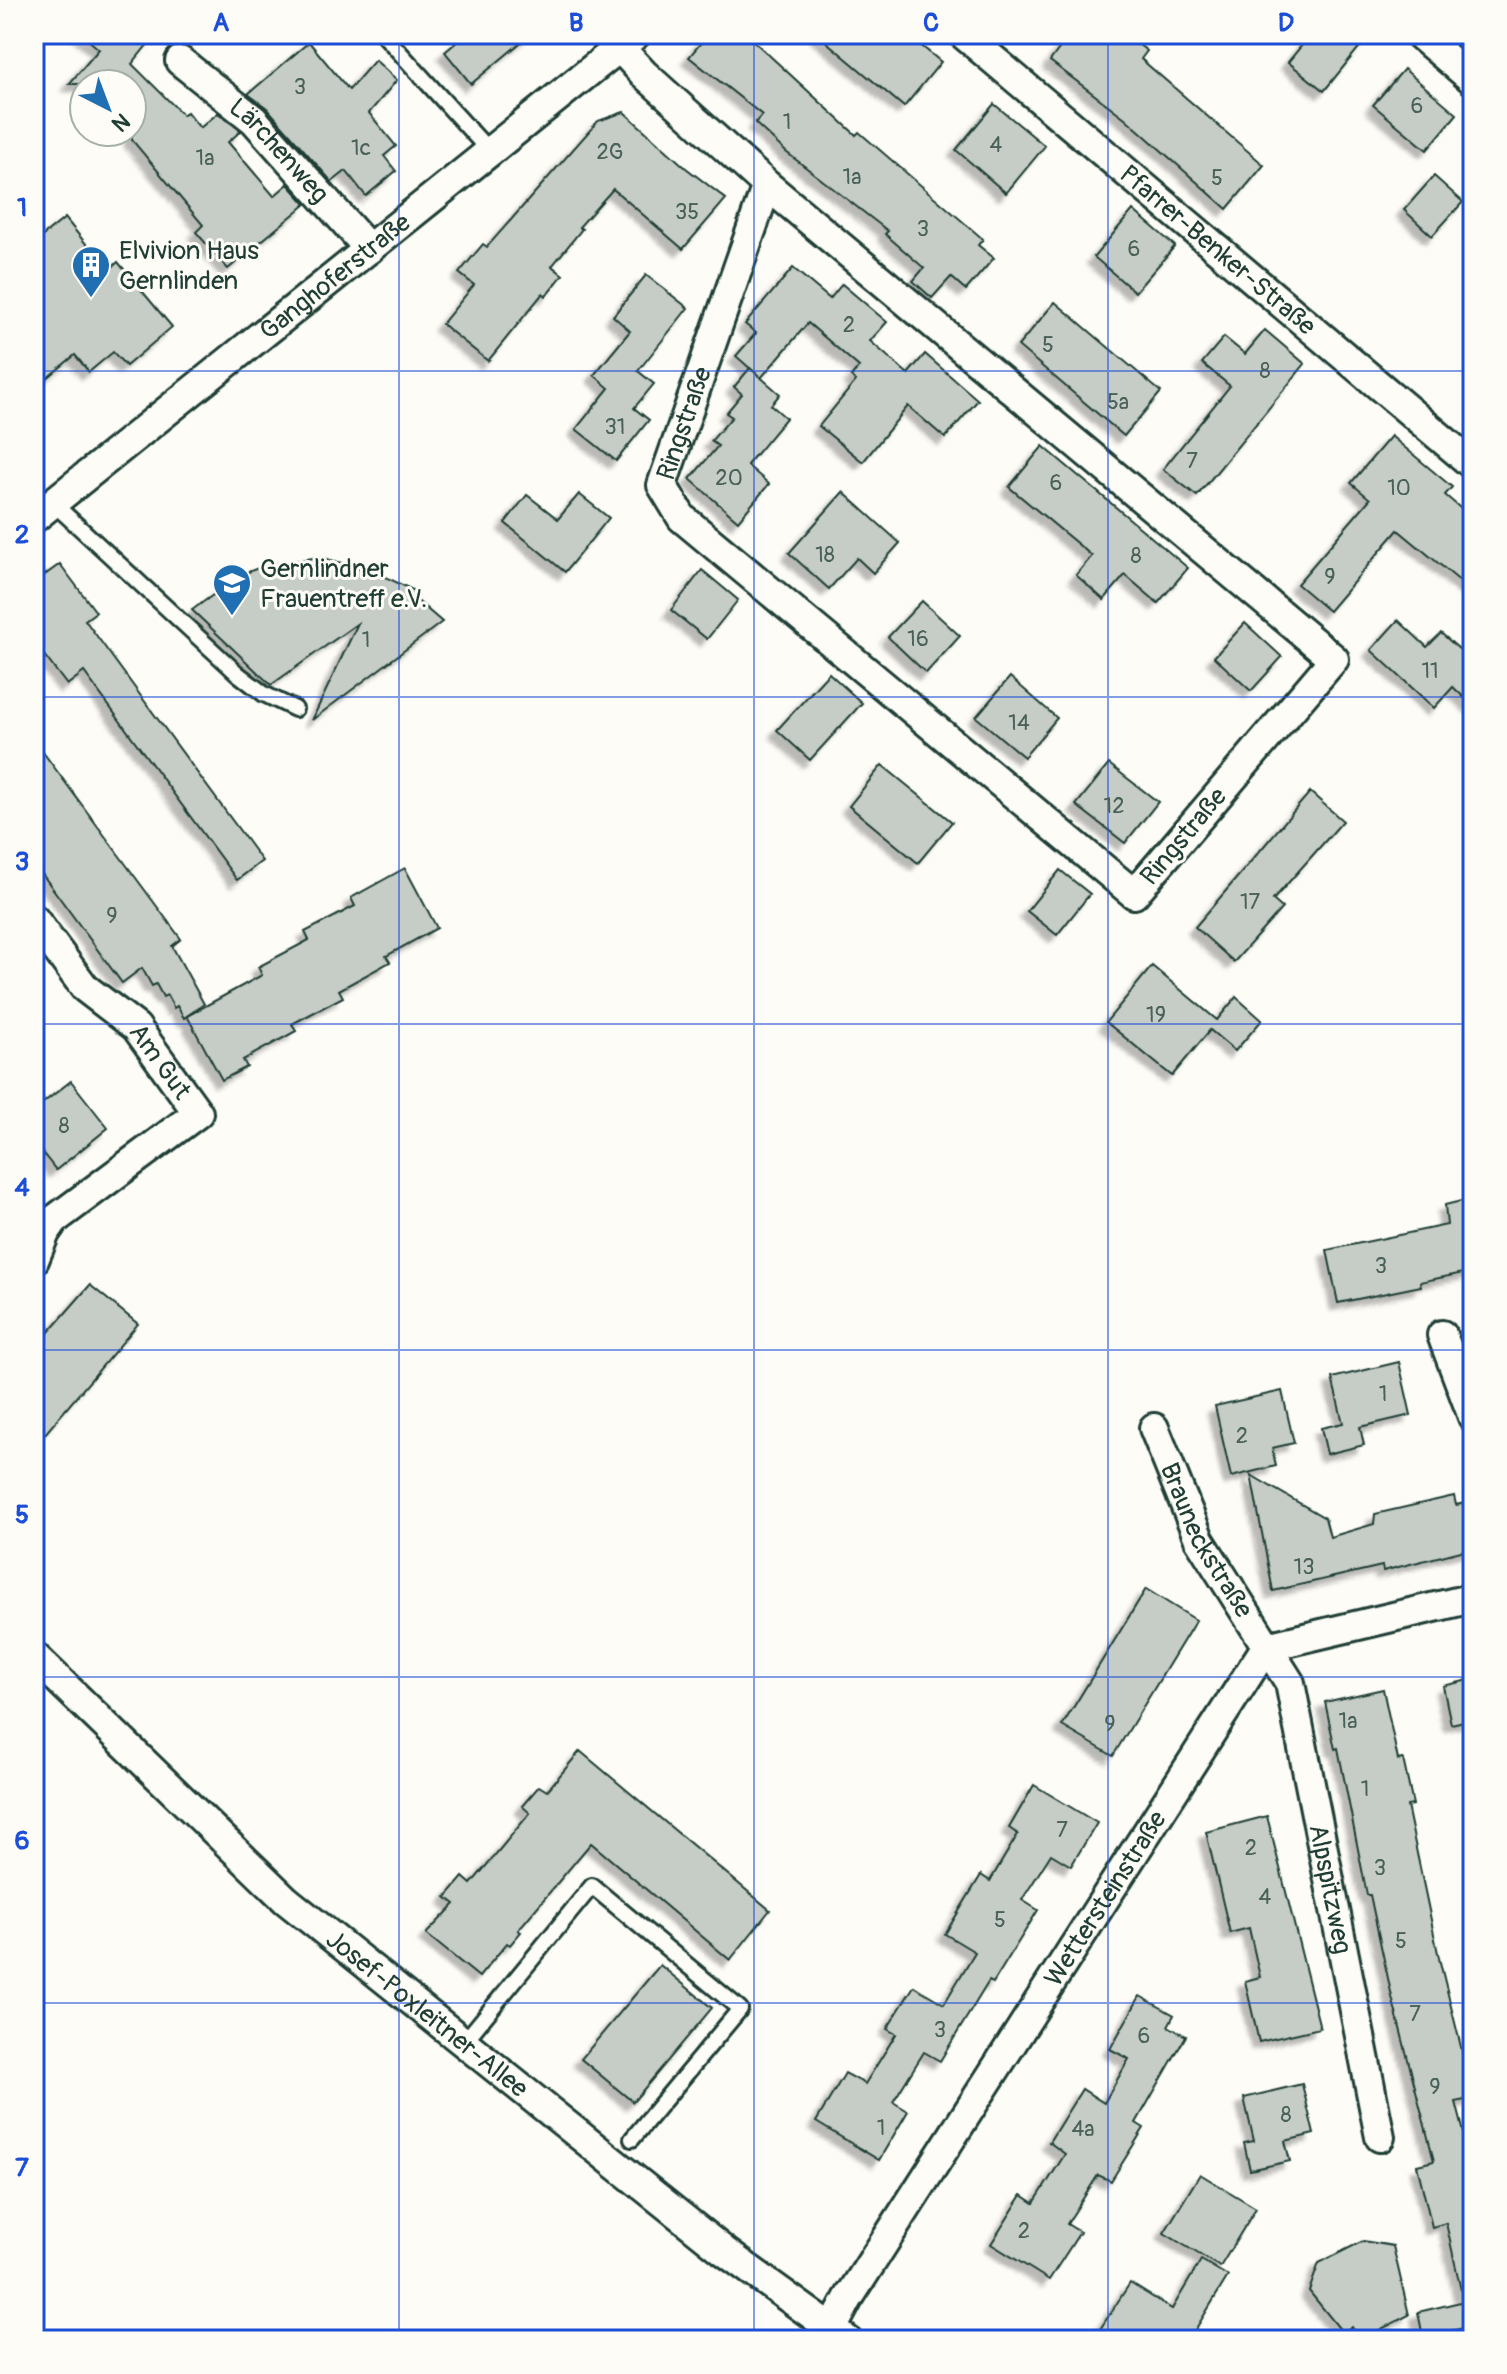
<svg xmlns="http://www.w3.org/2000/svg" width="1507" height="2374" font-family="Pangolin,sans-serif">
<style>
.building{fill:#c6cdc7;stroke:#1f3d34;stroke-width:2;filter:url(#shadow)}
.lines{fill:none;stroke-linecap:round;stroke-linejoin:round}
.service-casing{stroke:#1f3d34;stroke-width:20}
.minor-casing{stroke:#1f3d34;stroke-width:34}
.service{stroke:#fdfcf7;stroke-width:14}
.minor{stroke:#fdfcf7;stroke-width:28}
.grid{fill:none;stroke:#1d4ed8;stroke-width:2;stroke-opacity:0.55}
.labels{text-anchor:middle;stroke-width:6;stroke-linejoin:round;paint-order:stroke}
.number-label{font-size:22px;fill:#496159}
.street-label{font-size:26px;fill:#1f3d34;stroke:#fdfcf7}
.poi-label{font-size:26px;fill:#1f3d34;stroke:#fdfcf7;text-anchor:start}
.neatline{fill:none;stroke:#1d4ed8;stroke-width:3}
.grid-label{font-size:26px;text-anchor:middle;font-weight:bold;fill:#1d4ed8}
</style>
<defs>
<filter id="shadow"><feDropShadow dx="-7" dy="7" stdDeviation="2" flood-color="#0004"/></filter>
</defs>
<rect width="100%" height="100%" fill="#fdfcf7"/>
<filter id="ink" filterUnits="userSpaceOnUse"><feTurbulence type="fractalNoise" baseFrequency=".0125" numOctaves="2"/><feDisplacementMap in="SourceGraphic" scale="16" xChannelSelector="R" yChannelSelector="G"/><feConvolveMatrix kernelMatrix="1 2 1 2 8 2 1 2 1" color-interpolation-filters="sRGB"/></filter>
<g filter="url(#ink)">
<g class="building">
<polygon points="81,34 156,34 132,64 183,115 187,112 200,128 218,113 241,131 228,142 274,196 288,184 306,204 228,269 196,232 203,225 132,140 132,84 69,84 99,49"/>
<polygon points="466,34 531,34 471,84 445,52"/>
<polygon points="708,34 746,34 856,135 859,132 983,239 978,245 994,258 966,290 951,277 932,298 913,281 924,268 885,234 888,231 786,152 755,123 762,115 689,57"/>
<polygon points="817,34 907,34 941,62 904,107"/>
<polygon points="1070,34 1125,34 1147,51 1141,59 1264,165 1227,209 1125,118 1050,61"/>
<polygon points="1311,34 1370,34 1324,91 1288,62"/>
<polygon points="309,42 349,90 375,60 397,80 369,113 396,146 384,156 396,171 366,196 346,171 332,182 267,108 248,94"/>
<polygon points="1404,69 1457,114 1427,150 1373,105"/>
<polygon points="994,104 1045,146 1006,193 956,150"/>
<polygon points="624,112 686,168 726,199 683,249 613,189 579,227 582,229 552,266 563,275 546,296 543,293 488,361 442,324 474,285 459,273 483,244 487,247 598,121"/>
<polygon points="1434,176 1463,202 1432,236 1404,210"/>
<polygon points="1133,210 1175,246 1135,292 1094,257"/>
<polygon points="65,218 108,271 118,262 172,327 126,366 113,352 89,372 75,355 34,389 34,243"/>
<polygon points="793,268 830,299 842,284 887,322 870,341 908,374 925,354 978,400 945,438 908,406 863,462 819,426 856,381 851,377 859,367 808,323 761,378 736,356 756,333 745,324"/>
<polygon points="646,275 688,308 638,371 654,384 634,408 649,420 616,461 576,429 609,388 594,375 630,331 613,316"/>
<polygon points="1055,302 1161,392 1124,436 1018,346"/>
<polygon points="1265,330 1305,364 1197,496 1163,469 1230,386 1202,363 1224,337 1245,354"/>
<polygon points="750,368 780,394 771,405 786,418 747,465 769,484 738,521 690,479 718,446 711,441 732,417 726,413 742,394 734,387"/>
<polygon points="1391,436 1452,487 1445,495 1473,519 1473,592 1398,530 1329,611 1297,584 1370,499 1351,483"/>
<polygon points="1043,446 1188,568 1158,603 1125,575 1104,600 1076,575 1092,556 1009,487"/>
<polygon points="843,492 900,543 873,573 857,558 829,589 789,553"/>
<polygon points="579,494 609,518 565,572 505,523 527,495 558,519"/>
<polygon points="319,557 375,572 417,592 413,597 442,622 312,720 358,623 271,685 192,610 241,575 263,566"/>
<polygon points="60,564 96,612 85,620 262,861 237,880 84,672 67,685 34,642 34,583"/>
<polygon points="702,570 738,600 707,639 671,610"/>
<polygon points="922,601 960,636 926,673 888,637"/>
<polygon points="1398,620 1427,647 1441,633 1459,649 1473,634 1473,706 1453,687 1434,708 1371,650"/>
<polygon points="1245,623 1282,657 1251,691 1214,657"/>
<polygon points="829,673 862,703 810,760 777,730"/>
<polygon points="1010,677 1057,718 1024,757 976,717"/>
<polygon points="34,740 181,939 172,946 204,1004 184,1018 177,1006 174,1008 167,995 163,997 156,984 152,986 142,968 122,983 34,863"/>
<polygon points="1109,764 1158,802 1125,843 1076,805"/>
<polygon points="882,765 952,822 918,863 849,806"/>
<polygon points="1310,792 1343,821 1273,900 1282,908 1234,962 1195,927"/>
<polygon points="405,868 437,928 386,956 390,962 339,990 343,997 292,1024 296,1031 243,1060 247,1067 222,1080 187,1016 262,975 258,967 309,940 305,932 355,906 351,898"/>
<polygon points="1060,870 1090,894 1057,935 1027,911"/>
<polygon points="1152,966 1217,1020 1236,997 1262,1020 1235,1051 1210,1030 1172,1076 1106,1022"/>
<polygon points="71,1081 108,1128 56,1170 34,1142 34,1110"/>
<polygon points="1473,1198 1473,1271 1420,1282 1421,1286 1338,1303 1327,1250 1447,1225 1445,1205"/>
<polygon points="90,1285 138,1324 34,1447 34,1349"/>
<polygon points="1399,1362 1411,1415 1360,1427 1364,1445 1327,1454 1321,1428 1343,1423 1332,1378"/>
<polygon points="1282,1391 1294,1443 1272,1448 1276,1466 1231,1477 1215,1406"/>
<polygon points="1251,1475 1325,1518 1330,1537 1374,1524 1375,1514 1454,1496 1456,1505 1473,1501 1473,1548 1383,1571 1382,1566 1273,1591"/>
<polygon points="1146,1589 1196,1620 1113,1756 1062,1726"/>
<polygon points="1473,1679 1473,1719 1451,1724 1443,1686"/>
<polygon points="1383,1689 1398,1760 1403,1759 1413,1805 1407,1806 1439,1958 1463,2055 1467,2054 1473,2078 1473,2098 1456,2102 1469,2152 1473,2151 1473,2294 1462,2295 1446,2223 1432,2227 1417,2165 1434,2161 1392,1997 1370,1895 1367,1895 1338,1748 1335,1749 1325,1702"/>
<polygon points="580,1751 770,1910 730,1960 591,1843 518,1930 521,1932 510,1945 507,1943 479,1977 426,1934 455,1904 446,1897 463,1877 471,1884 530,1813 522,1806 539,1786 547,1791"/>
<polygon points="1034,1785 1097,1823 1071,1866 1051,1854 1022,1900 1038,1910 993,1983 989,1981 940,2061 924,2052 893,2102 908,2111 879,2160 816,2122 845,2073 865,2084 896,2034 887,2029 914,1986 944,2004 975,1952 945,1934 981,1875 990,1881 1018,1834 1009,1828"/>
<polygon points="1267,1816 1320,2028 1259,2042 1245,1981 1260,1977 1249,1928 1230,1933 1206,1832"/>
<polygon points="660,1965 712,2008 633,2102 581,2059"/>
<polygon points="1140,1996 1174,2015 1168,2026 1186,2036 1136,2123 1144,2128 1111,2181 1098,2175 1067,2224 1080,2232 1049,2280 991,2244 1022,2195 1034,2203 1065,2154 1049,2142 1082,2089 1104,2103 1129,2059 1110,2049"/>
<polygon points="1302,2084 1314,2134 1285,2141 1290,2161 1250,2170 1244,2143 1254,2141 1244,2098"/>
<polygon points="1200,2174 1256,2208 1220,2267 1164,2233"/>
<polygon points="1363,2241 1393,2246 1409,2315 1360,2340 1352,2327 1342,2332 1309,2291 1319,2263"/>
<polygon points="1201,2260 1228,2276 1189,2340 1093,2340 1130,2283 1172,2309"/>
<polygon points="1473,2299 1473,2326 1423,2337 1418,2312"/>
</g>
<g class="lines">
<defs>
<g id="service">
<polyline points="383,34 490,152"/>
<polyline points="53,503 237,673 264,694 295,709"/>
<polyline points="464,2042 592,1886 740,2009 632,2139"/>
</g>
<g id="minor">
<path id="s1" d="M963,34l510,431"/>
<polyline points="1419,34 1473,80"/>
<path id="s2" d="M619,47l25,27 123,111 567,474 -200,235 -452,-376 -20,-33 105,-300"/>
<path id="s3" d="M180,61l74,59 115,129"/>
<path id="s4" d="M34,518l602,-484"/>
<path id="s5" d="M34,919l51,69 51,39 62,86 -144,107 -9,13 -11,27"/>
<polyline points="1442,1335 1473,1417"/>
<path id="s6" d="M1154,1428l45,111 91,144 90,454"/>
<path id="s7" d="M34,1656l252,244 438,351 123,89"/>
<path id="s8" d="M832,2329l16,-30 418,-652 207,-49"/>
</g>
</defs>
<use href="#service" class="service-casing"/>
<use href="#minor" class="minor-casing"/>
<use href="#service" class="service"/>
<use href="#minor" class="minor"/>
</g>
</g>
<path class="grid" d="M399,34v2306M754,34v2306M1108,34v2306M34,371h1439M34,697h1439M34,1024h1439M34,1350h1439M34,1677h1439M34,2003h1439"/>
<defs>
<symbol id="building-pin" viewBox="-11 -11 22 30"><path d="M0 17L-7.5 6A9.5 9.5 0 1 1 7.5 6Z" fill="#1f6fb2" stroke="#fdfcf7"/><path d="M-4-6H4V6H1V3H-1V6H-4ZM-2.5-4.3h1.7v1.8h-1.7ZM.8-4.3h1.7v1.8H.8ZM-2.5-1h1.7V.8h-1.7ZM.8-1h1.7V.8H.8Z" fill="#fff"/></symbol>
<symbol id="school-pin" viewBox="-11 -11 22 30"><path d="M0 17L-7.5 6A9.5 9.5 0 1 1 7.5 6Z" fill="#1f6fb2" stroke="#fdfcf7"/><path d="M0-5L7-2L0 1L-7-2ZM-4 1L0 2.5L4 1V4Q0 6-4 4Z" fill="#fff"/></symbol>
</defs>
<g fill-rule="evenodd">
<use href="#building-pin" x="69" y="243" width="44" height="60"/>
<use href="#school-pin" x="210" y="561" width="44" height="60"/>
</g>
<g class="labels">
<g class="number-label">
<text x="300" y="94">3</text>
<text x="1417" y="113">6</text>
<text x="787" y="129">1</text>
<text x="996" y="152">4</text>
<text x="361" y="155">1c</text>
<text x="610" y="159">2G</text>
<text x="205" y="165">1a</text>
<text x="852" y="184">1a</text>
<text x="1217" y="185">5</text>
<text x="687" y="219">35</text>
<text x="923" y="236">3</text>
<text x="1134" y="256">6</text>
<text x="849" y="332">2</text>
<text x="1048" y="352">5</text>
<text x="1265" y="378">8</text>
<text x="1118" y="409">5a</text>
<text x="615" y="434">31</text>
<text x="1192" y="468">7</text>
<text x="729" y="485">20</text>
<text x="1056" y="490">6</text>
<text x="1399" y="495">10</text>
<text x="825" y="562">18</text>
<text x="1136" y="563">8</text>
<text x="1330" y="584">9</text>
<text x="918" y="646">16</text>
<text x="366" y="647">1</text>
<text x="1430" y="678">11</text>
<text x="1019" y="730">14</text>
<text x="1114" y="813">12</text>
<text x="1250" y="909">17</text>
<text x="112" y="923">9</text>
<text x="1156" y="1022">19</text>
<text x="64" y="1133">8</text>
<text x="1381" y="1273">3</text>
<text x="1383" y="1401">1</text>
<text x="1242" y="1443">2</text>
<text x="1304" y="1574">13</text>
<text x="1348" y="1728">1a</text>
<text x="1110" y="1731">9</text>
<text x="1365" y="1796">1</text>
<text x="1062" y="1837">7</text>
<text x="1251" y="1855">2</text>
<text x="1380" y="1875">3</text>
<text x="1265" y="1904">4</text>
<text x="1000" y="1927">5</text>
<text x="1401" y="1948">5</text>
<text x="1415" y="2021">7</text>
<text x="940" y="2037">3</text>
<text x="1144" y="2043">6</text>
<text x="1435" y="2094">9</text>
<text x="1286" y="2122">8</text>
<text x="881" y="2135">1</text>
<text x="1083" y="2136">4a</text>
<text x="1024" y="2238">2</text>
</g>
<g class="street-label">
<text dy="9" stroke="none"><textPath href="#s3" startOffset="134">Lärchenweg</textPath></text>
<text dy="9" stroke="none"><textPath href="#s1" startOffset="334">Pfarrer-Benker-Straße</textPath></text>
<text dy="9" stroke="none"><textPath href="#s4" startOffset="386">Ganghoferstraße</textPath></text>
<text dy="9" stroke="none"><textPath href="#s2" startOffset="1942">Ringstraße</textPath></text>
<text transform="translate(1183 836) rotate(-50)" y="9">Ringstraße</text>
<text dy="9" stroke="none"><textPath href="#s5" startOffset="192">Am Gut</textPath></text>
<text dy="9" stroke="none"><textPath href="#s6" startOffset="124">Brauneckstraße</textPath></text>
<text dy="9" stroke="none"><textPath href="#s6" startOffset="500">Alpspitzweg</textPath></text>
<text dy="9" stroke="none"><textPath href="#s8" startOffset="510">Wettersteinstraße</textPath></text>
<text dy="9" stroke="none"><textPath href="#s7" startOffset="532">Josef-Poxleitner-Allee</textPath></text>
</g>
<g class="poi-label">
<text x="119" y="259">Elvivion Haus<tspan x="119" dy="30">Gernlinden</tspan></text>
<text x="260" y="577">Gernlindner<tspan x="260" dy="30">Frauentreff e.V.</tspan></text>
</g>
</g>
<rect width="1507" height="2374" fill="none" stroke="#fdfcf7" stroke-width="88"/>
<g transform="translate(108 108) rotate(138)"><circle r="38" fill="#fdfcf7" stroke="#a4b0a9" stroke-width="2"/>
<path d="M0-6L14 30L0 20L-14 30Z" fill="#1f6fb2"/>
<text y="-12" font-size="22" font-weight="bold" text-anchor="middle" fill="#1f3d34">N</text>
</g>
<rect x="44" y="44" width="1419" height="2286" class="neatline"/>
<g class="grid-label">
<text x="221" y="31">A</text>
<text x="576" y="31">B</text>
<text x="931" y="31">C</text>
<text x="1286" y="31">D</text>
<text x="22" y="216">1</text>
<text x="22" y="543">2</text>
<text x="22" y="870">3</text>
<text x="22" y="1196">4</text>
<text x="22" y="1523">5</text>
<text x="22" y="1849">6</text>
<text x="22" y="2176">7</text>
</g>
</svg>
